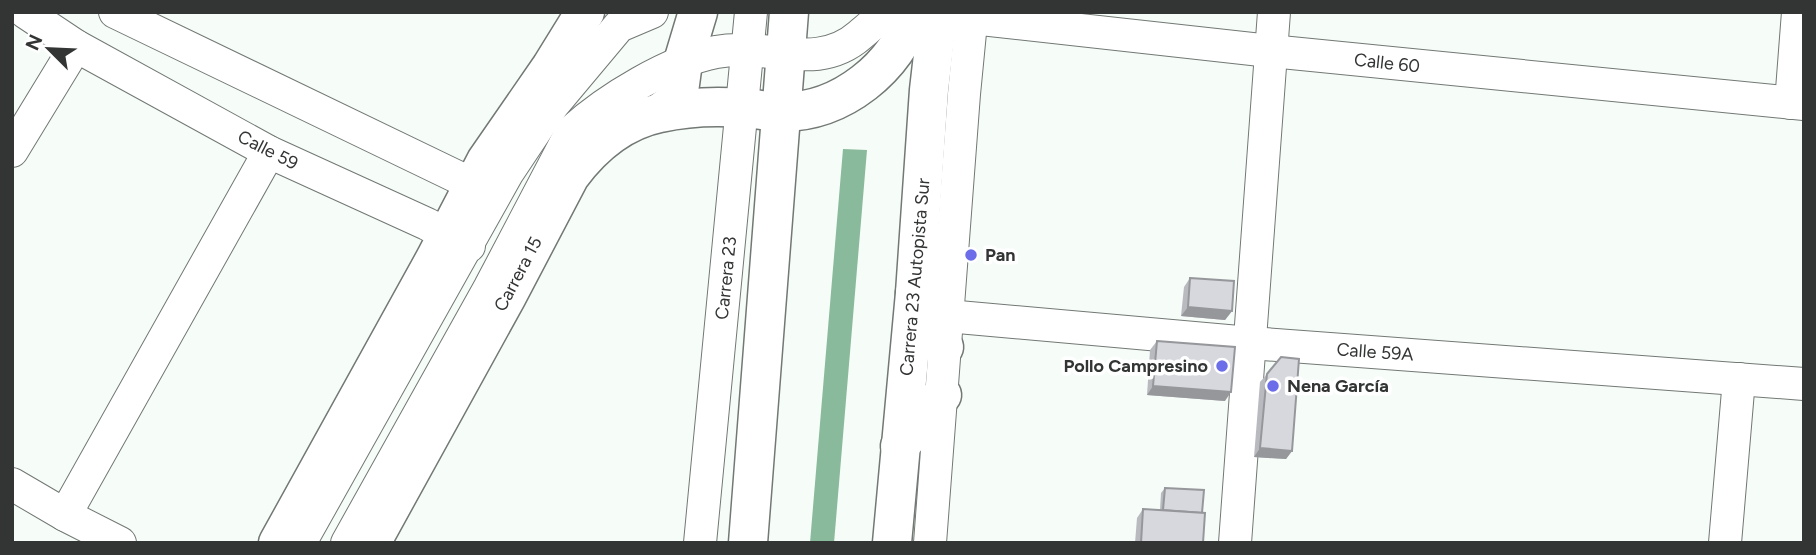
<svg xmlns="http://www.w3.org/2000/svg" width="1816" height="555" font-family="Figtree,sans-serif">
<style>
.water{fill:#89ba9b}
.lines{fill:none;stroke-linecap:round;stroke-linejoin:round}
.minor-casing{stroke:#727874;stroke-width:34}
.major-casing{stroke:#727874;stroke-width:41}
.minor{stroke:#fff;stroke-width:32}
.major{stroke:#fff;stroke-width:38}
.wall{fill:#b9babf}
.shaded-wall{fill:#96979b}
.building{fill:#d7d8de;stroke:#96979b;stroke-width:2}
.poi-dot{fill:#6b6ee8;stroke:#fff;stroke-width:2.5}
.labels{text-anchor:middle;stroke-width:7;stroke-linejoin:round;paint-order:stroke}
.street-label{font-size:18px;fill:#323533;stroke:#fff}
.poi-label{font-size:18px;font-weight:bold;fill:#323533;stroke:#fff;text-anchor:start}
</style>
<rect width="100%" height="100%" fill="#f6fcf8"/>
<polygon class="water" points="843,149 867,150 834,543 810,543"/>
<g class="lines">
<defs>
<g id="minor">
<polyline points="25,12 76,46 269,152 427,224 469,246"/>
<polyline points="115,12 474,185"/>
<polyline points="972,18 1270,51 1804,104"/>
<polyline points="1791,103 1798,12"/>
<polyline points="12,151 76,46"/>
<polyline points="947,316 1250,343 1804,384"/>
<polyline points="12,484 65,515 120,543"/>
<polyline points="65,515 269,152"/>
<polyline points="300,543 508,172 552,106 619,26 652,12"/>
<path d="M347,543l143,-256 82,-156c35,-32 98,-70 144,-79 51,-10 101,21 144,-17 8,-7 17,-13 22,-23"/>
<polyline points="700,543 751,12"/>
<polyline points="930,543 964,94 972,12"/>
<polyline points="1235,543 1274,12"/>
<polyline points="1725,543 1739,379"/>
</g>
<g id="major">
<polyline points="661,112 678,99 683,62 698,12"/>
<polyline points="915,293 944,347"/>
<polyline points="900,446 942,395"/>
<polyline points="278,543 435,259 486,161 551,67 585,12"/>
<path d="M371,543l136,-247 63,-120c23,-31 51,-55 90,-63 26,-6 58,-7 85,-5 12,1 25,4 37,4 60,0 115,-45 132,-100"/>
<polyline points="748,543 789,12"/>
<polyline points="892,543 915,293 929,90 938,12"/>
</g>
</defs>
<use href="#minor" class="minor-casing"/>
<use href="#major" class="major-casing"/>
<use href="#minor" class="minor"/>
<use href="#major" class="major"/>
</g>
<g class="wall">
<polygon points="1190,278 1232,311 1225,320 1181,316 1184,287"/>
<polygon points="1157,341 1225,401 1147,395 1150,350"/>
<polygon points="1267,374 1292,451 1286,459 1254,457 1260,382"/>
<polygon points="1165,488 1202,513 1203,543 1135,543 1137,518 1143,509 1160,510 1161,493"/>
</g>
<g class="shaded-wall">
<polygon points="1188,307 1232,311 1225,320 1181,316"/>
<polygon points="1153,386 1231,392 1225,401 1147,395"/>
<polygon points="1260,448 1292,451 1286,459 1254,457"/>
</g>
<g class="building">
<polygon points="1190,278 1234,281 1232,311 1188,307"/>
<polygon points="1157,341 1235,347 1231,392 1153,386"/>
<polygon points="1281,357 1299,359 1292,451 1260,448 1267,374"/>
<polygon points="1165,488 1204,490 1202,513 1163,510"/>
<polygon points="1143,509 1205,513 1203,543 1141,543"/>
</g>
<g class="poi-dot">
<circle cx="971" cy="255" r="7"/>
<circle cx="1222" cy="366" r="7"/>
<circle cx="1273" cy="386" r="7"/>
</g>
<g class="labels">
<g class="street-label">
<text transform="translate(1387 63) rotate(6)" y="6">Calle 60</text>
<text transform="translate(268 150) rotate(27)" y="6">Calle 59</text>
<text transform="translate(518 274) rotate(-62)" y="6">Carrera 15</text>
<text transform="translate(915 277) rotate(-85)" y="6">Carrera 23 Autopista Sur</text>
<text transform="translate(726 278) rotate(-84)" y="6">Carrera 23</text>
<text transform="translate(1375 352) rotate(4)" y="6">Calle 59A</text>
</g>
<g class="poi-label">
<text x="985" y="261">Pan</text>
<text x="1208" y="372" text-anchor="end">Pollo Campresino</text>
<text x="1287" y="392">Nena García</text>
</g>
</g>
<rect width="1816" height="555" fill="none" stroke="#323533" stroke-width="28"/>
<g transform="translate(49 49) rotate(294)" stroke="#ffffff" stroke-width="5" paint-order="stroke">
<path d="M0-5L12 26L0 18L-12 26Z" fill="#323533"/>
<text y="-10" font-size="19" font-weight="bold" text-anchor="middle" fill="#323533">N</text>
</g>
</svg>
